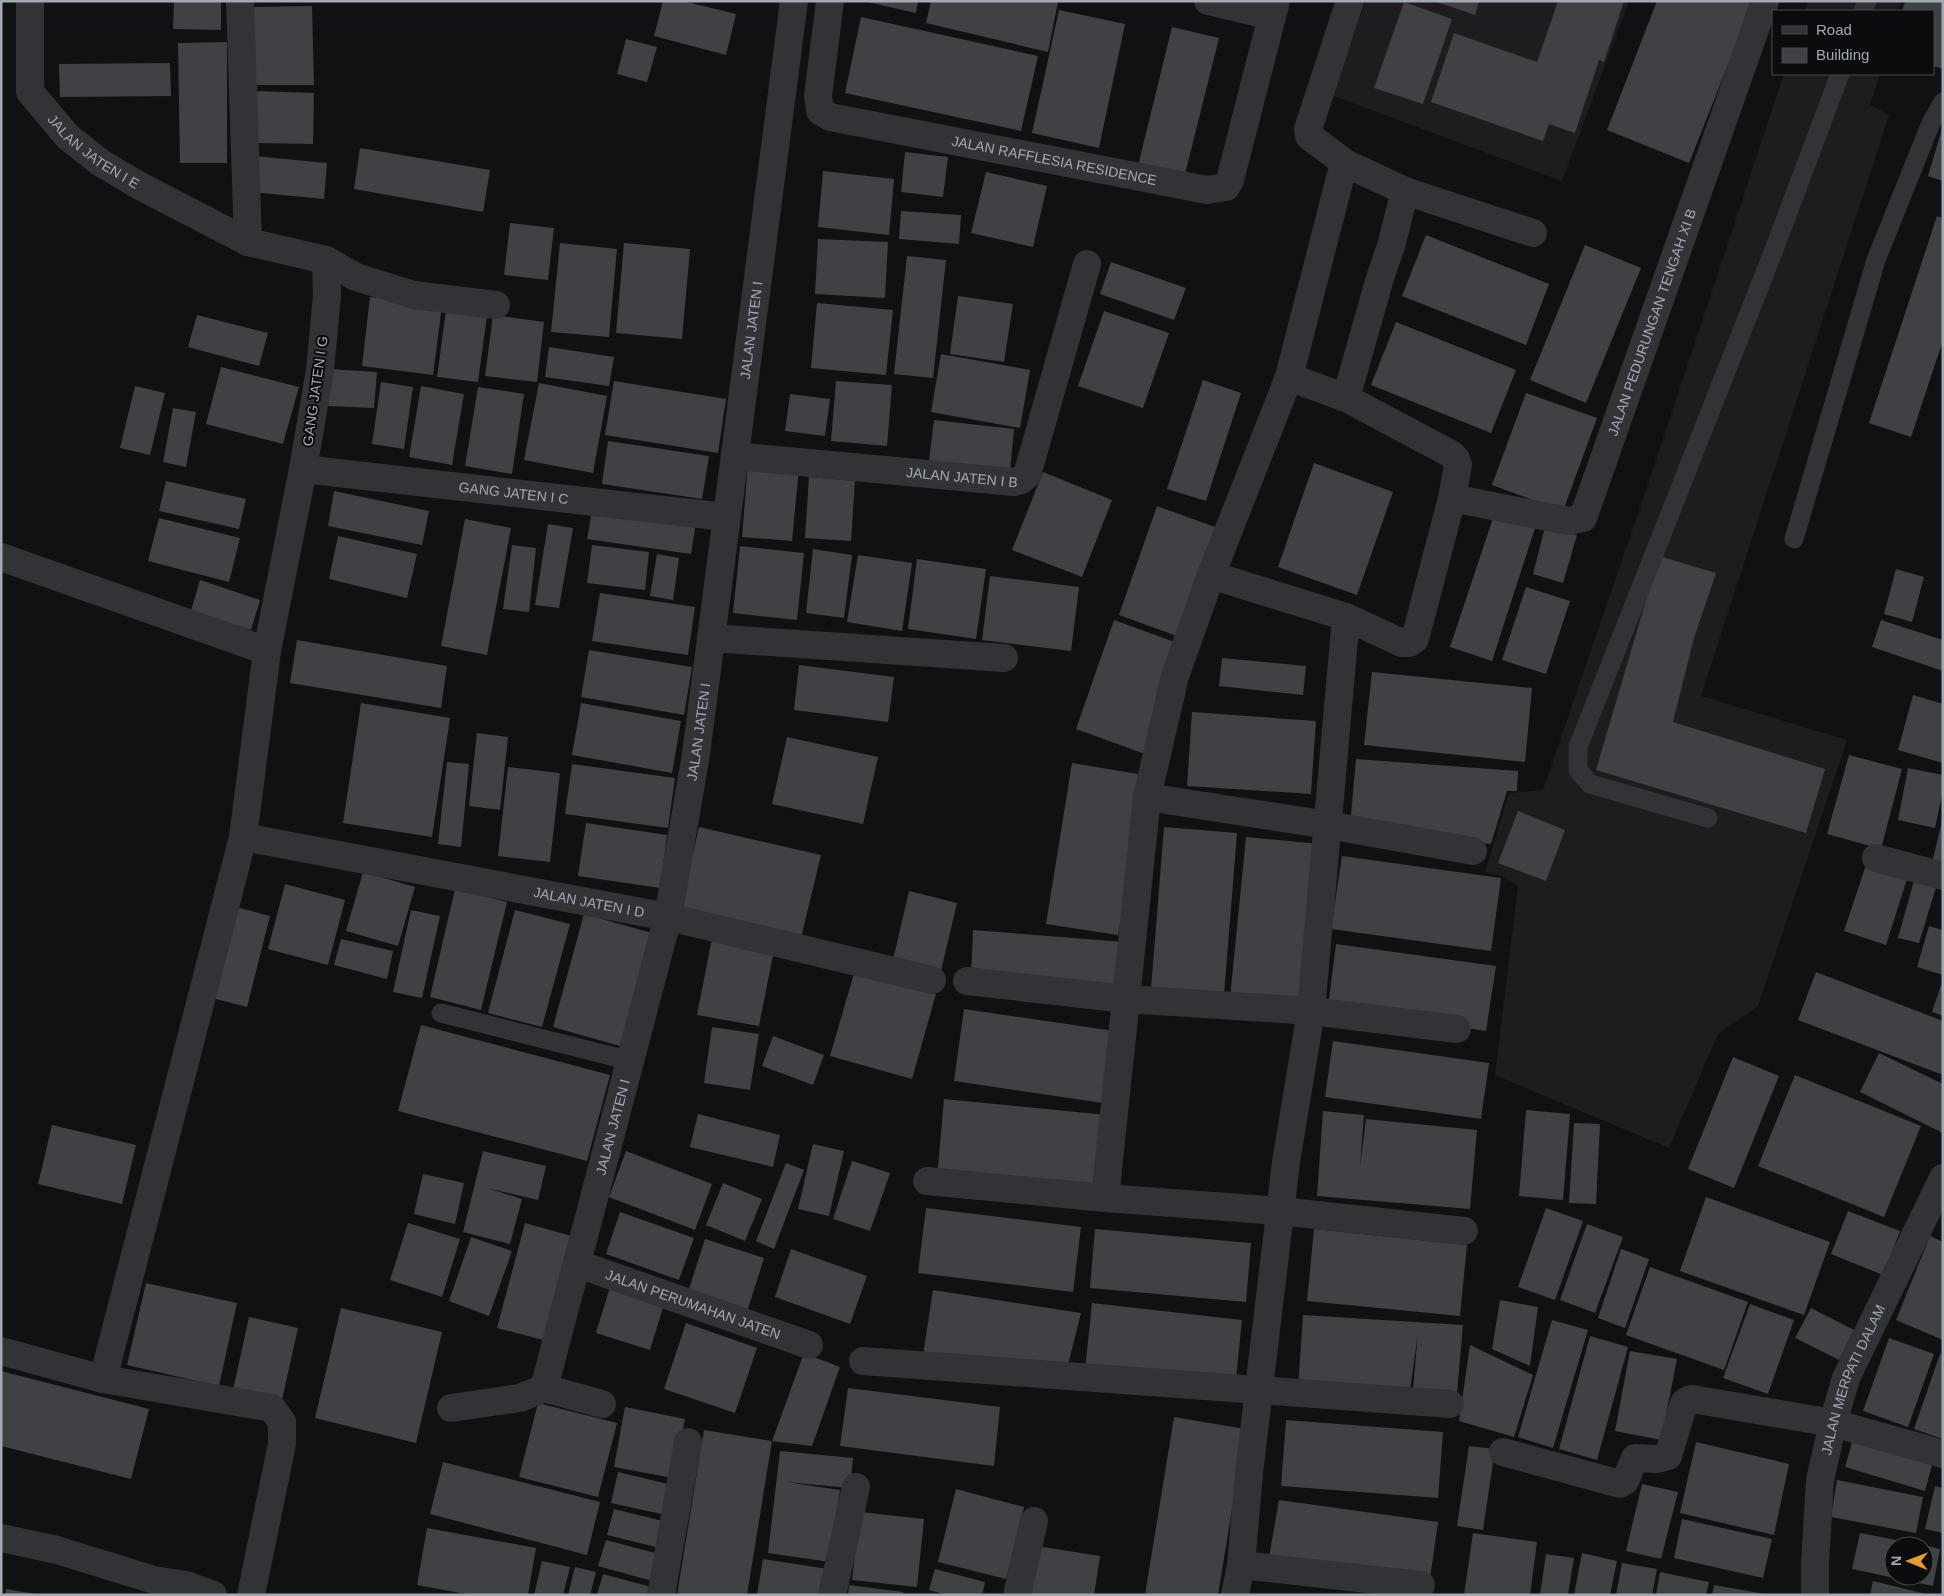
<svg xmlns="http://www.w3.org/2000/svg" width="1944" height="1596" font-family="Helvetica,sans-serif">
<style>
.built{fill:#1d1d1f}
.building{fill:#3f4145}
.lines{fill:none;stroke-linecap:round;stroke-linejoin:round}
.lane{stroke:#323337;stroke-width:19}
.street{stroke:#323337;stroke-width:28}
.labels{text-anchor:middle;stroke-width:4;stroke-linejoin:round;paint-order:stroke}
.street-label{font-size:14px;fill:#a2a9b2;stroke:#0b0c0d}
</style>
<rect width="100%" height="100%" fill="#101112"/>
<g class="built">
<polygon points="1366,1 1629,1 1562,181 1331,95"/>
<polygon points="1808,1 1901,1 1898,11 1805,11"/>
<polygon points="1784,74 1880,74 1870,105 1889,115 1701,696 1847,740 1758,1006 1718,1034 1669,1148 1495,1075 1518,886 1503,876 1485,872 1509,793 1543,790 1641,505"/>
</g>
<g class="building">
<polygon points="174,1 221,1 221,30 173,29"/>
<polygon points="663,1 683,1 736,14 726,55 654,36"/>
<polygon points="863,1 918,1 916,13"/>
<polygon points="931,1 1058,2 1048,52 926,23"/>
<polygon points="1434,1 1479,1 1475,15"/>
<polygon points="1558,1 1624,1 1604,62 1599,60 1575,133 1549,124 1543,141 1431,102 1454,33 1537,62"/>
<polygon points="1657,1 1745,1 1752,4 1689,163 1607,130"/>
<polygon points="1905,1 1943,1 1943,69 1933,66 1933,11 1902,11"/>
<polygon points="1404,2 1452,19 1423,104 1374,88"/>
<polygon points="312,6 314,85 251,85 250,7"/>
<polygon points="1059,10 1125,24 1099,148 1032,133"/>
<polygon points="861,17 1038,56 1021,131 845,93"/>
<polygon points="1172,27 1219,38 1183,182 1137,170"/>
<polygon points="626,39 657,47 647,82 617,74"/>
<polygon points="227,42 227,163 180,163 178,43"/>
<polygon points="170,63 171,96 60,97 59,64"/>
<polygon points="252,91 314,93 313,144 251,143"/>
<polygon points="1942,129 1943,129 1943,181 1928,176"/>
<polygon points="360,148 490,170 483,212 354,189"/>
<polygon points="905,152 948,157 943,197 901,192"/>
<polygon points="254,156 327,163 324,199 251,192"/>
<polygon points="823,171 894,179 889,235 818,227"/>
<polygon points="986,172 1047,186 1033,247 971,233"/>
<polygon points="901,211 961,215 959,244 899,239"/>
<polygon points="1937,216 1943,218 1943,340 1911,437 1869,423"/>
<polygon points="510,223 554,228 548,280 504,275"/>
<polygon points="1426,235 1549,284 1526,345 1402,296"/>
<polygon points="818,239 888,242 885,298 815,294"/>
<polygon points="560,243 617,249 609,337 551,332"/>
<polygon points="624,243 690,249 682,339 616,333"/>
<polygon points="1585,245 1641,268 1586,403 1530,380"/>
<polygon points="907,256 946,260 933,378 894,374"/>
<polygon points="1111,262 1186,288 1174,320 1100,294"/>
<polygon points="958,296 1013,304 1004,362 950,354"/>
<polygon points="370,297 442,306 433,375 362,366"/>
<polygon points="817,303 893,310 886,375 811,368"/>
<polygon points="446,310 487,316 478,382 437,377"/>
<polygon points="1104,311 1169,333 1143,408 1078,386"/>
<polygon points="197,315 268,333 259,366 188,347"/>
<polygon points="493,315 544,322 537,382 485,376"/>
<polygon points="1396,322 1516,370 1491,433 1371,385"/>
<polygon points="549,347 614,357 609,386 545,377"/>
<polygon points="941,354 1030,370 1020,428 931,412"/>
<polygon points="221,367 299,387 283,444 206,424"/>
<polygon points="330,369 377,372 374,408 328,406"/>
<polygon points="1203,380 1241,393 1206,501 1167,489"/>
<polygon points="614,381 726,399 718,453 605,435"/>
<polygon points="836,381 892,385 887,446 831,441"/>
<polygon points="381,382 413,387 404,449 372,444"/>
<polygon points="539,383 607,396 593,473 524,460"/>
<polygon points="135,386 165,393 150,455 120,448"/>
<polygon points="421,386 464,394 452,465 409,457"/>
<polygon points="478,387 524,394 512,474 465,466"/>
<polygon points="1526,393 1597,418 1563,511 1492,485"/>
<polygon points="790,394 830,399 825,436 785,431"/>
<polygon points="173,408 196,412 186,467 163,462"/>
<polygon points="934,420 1014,429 1010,470 929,461"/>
<polygon points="608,441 709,456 702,499 602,484"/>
<polygon points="748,463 799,468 792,541 742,537"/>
<polygon points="1314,463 1393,492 1357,595 1278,567"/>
<polygon points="1043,472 1112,500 1082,577 1012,550"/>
<polygon points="809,477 855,481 851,541 805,538"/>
<polygon points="166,481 246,499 239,529 159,511"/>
<polygon points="334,491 429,511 422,545 328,526"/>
<polygon points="593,506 696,522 691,554 587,539"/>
<polygon points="1157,506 1226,531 1188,640 1119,615"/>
<polygon points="1495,512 1536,525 1492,661 1450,647"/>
<polygon points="159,518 240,538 229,582 148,561"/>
<polygon points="465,519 511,528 487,655 441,646"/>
<polygon points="548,524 573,528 559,608 535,605"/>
<polygon points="1545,527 1577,535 1563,583 1533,574"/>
<polygon points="338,536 417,554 407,598 329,579"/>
<polygon points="512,545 536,548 529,612 503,609"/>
<polygon points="592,545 649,552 645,590 587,583"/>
<polygon points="740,546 804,553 797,620 733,613"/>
<polygon points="813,549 852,555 844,618 806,613"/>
<polygon points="657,554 679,558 673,600 650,596"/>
<polygon points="858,555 912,563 902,631 847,622"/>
<polygon points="1659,556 1716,573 1694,638 1673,722 1825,769 1806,833 1596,770"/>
<polygon points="917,559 986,569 976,639 908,629"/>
<polygon points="1896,569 1924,577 1912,622 1884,614"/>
<polygon points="990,576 1079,587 1071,651 982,640"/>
<polygon points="200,580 260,600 251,630 191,611"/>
<polygon points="1526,587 1570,601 1546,674 1502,660"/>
<polygon points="600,593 695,607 688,655 592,641"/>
<polygon points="1114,620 1183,645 1145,754 1076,729"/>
<polygon points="1881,620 1943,640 1943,671 1872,647"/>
<polygon points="297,640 447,666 441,708 290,683"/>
<polygon points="589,650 692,667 684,715 581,697"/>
<polygon points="1222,658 1306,666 1303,695 1219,686"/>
<polygon points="799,665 894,677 888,722 794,710"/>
<polygon points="1372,672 1532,688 1525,762 1364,745"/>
<polygon points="1913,695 1943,704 1943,763 1898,750"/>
<polygon points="361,703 450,718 432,837 343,823"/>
<polygon points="581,703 681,721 672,773 572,755"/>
<polygon points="1192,712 1316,721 1311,794 1187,786"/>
<polygon points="477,733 508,737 500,810 469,806"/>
<polygon points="787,737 878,757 863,824 772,804"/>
<polygon points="1849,755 1902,769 1881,849 1827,834"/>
<polygon points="1356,759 1518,771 1517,791 1507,791 1491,844 1424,838 1350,826"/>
<polygon points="447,762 469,764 461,847 438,844"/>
<polygon points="1072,763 1144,775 1118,935 1046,924"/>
<polygon points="572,764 675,778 668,828 565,814"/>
<polygon points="508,767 560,773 550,862 498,856"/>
<polygon points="1908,768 1943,775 1943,790 1935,828 1898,820"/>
<polygon points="1518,811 1565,830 1546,881 1498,863"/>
<polygon points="1942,821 1943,821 1943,869 1931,867"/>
<polygon points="586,823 667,835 660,888 578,876"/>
<polygon points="699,827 821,855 801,938 680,910"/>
<polygon points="1164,827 1237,833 1224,995 1151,989"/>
<polygon points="1246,837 1319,844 1303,1006 1230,998"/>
<polygon points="1342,856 1501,878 1491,951 1331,929"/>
<polygon points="1866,865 1907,879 1886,945 1844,931"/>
<polygon points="363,872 415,887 398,946 346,931"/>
<polygon points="1915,877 1937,884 1919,943 1898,938"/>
<polygon points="285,884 345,900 328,965 268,949"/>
<polygon points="455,889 507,902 481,1010 430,997"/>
<polygon points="909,891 957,903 941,971 893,960"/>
<polygon points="236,907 270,916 247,1007 212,998"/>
<polygon points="411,910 440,916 422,998 393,992"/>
<polygon points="515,910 570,924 542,1027 488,1013"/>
<polygon points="584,914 652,933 620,1046 553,1027"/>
<polygon points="1929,926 1943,930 1943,975 1917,967"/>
<polygon points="973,930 1125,942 1118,992 971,978"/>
<polygon points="712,938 774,950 759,1026 697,1015"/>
<polygon points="341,939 393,951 387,979 334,965"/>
<polygon points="1336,944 1496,966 1486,1031 1328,1007"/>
<polygon points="855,970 936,994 912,1079 830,1056"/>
<polygon points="1816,972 1943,1021 1943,1075 1798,1020"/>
<polygon points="1941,985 1943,986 1943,1016 1932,1012"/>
<polygon points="964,1009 1121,1032 1110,1104 954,1081"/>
<polygon points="421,1025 610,1075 587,1161 398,1111"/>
<polygon points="712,1027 759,1034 750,1090 704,1083"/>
<polygon points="773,1036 824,1055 813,1085 762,1066"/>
<polygon points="1333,1041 1489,1063 1481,1119 1325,1097"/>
<polygon points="1879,1053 1943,1084 1943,1133 1860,1092"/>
<polygon points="1733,1057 1779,1076 1734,1188 1688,1169"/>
<polygon points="1795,1075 1921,1126 1884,1217 1758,1166"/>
<polygon points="944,1099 1107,1115 1099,1194 937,1178"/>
<polygon points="1526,1110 1570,1114 1563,1200 1519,1196"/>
<polygon points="1323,1111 1364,1115 1360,1167 1366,1119 1477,1130 1470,1209 1317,1196"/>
<polygon points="698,1114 780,1135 773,1167 690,1147"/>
<polygon points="1574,1123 1600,1124 1596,1204 1569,1203"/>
<polygon points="52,1125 136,1145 122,1204 38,1184"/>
<polygon points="813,1144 844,1151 829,1216 798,1209"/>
<polygon points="483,1151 546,1166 538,1200 487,1188 522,1199 510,1244 463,1232"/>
<polygon points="626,1151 712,1184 695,1230 609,1197"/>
<polygon points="852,1161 890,1173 870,1231 833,1219"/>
<polygon points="786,1163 804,1170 774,1249 756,1241"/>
<polygon points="423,1174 464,1183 455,1224 414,1214"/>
<polygon points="723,1183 762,1199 745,1241 706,1225"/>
<polygon points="1706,1197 1830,1242 1804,1315 1680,1271"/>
<polygon points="926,1208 1081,1227 1073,1292 918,1273"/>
<polygon points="1546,1208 1583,1221 1555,1300 1518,1287"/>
<polygon points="1848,1211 1900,1231 1883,1275 1831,1254"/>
<polygon points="620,1212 694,1238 679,1280 606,1254"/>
<polygon points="408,1223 460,1239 442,1297 390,1280"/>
<polygon points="525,1223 575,1237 547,1341 497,1328"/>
<polygon points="1587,1224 1623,1237 1595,1313 1560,1300"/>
<polygon points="1095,1229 1251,1243 1246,1302 1090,1288"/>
<polygon points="1314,1229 1467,1245 1460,1316 1307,1301"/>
<polygon points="1930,1236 1943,1242 1943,1340 1896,1320"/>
<polygon points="471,1237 512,1251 489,1316 449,1301"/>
<polygon points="705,1239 764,1258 748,1309 689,1289"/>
<polygon points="791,1249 867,1276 850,1324 775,1297"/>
<polygon points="1621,1249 1649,1259 1625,1328 1598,1318"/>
<polygon points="1650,1267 1748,1302 1724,1370 1626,1335"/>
<polygon points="146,1283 237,1303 219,1386 127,1365"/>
<polygon points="610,1287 664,1304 650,1350 596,1333"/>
<polygon points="933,1290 1081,1313 1067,1369 922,1362"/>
<polygon points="1500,1300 1538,1307 1530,1366 1492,1349"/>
<polygon points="1092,1303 1242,1320 1236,1378 1085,1370"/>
<polygon points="1750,1304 1794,1320 1768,1394 1723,1378"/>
<polygon points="341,1308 442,1332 416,1443 315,1418"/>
<polygon points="1811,1308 1854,1330 1839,1360 1795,1338"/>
<polygon points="1303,1315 1463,1325 1456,1404 1412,1400 1418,1333 1409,1397 1298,1389"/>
<polygon points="249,1317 298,1328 282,1400 233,1390"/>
<polygon points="1552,1320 1588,1330 1553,1448 1518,1437"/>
<polygon points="686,1323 757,1348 735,1413 664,1389"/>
<polygon points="1590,1336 1628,1347 1597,1460 1559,1449"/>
<polygon points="1889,1338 1934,1354 1908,1427 1863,1411"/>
<polygon points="1470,1345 1533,1375 1514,1437 1459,1421"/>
<polygon points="1630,1351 1677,1359 1661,1440 1615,1431"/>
<polygon points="804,1353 840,1367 812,1446 772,1441 747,1595 677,1595 704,1430 772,1441"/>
<polygon points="1940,1354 1943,1355 1943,1439 1914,1429"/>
<polygon points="1,1371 149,1409 131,1479 1,1446"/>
<polygon points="848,1388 1000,1407 994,1466 840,1446"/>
<polygon points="538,1403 617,1423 598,1497 519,1477"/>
<polygon points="625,1407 685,1419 673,1478 614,1467"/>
<polygon points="1174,1417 1245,1429 1218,1595 1145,1595"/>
<polygon points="1286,1420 1443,1432 1438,1498 1281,1486"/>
<polygon points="1854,1435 1934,1458 1925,1491 1845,1467"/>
<polygon points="1696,1442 1789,1464 1774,1535 1680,1513"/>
<polygon points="1469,1446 1495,1449 1483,1530 1457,1526"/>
<polygon points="780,1451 853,1458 850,1488 786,1482 840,1490 830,1562 768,1553"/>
<polygon points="443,1462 600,1502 587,1555 430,1514"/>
<polygon points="618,1472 672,1485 666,1515 611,1503"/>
<polygon points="1837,1480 1923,1497 1916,1533 1831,1517"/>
<polygon points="1642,1484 1678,1492 1661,1559 1626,1551"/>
<polygon points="1935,1486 1943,1488 1943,1533 1925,1529"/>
<polygon points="956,1489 1024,1507 1006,1579 938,1562"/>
<polygon points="1279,1500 1438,1522 1430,1579 1268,1563"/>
<polygon points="614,1509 667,1522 660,1548 607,1535"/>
<polygon points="860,1512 924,1519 917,1587 852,1580"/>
<polygon points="1682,1519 1772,1539 1763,1578 1674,1558"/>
<polygon points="427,1528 536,1548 528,1595 471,1595 417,1585"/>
<polygon points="1473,1533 1537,1542 1530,1595 1464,1595"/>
<polygon points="1860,1533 1922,1545 1894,1546 1894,1576 1924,1576 1924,1545 1940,1549 1933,1586 1852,1569"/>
<polygon points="606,1540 659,1554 652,1581 598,1566"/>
<polygon points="1037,1546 1100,1556 1094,1595 1029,1595"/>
<polygon points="1582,1553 1617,1561 1610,1595 1574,1595"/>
<polygon points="1546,1554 1574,1558 1568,1595 1540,1595"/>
<polygon points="763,1559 828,1569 824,1595 757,1595"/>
<polygon points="542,1561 570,1567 563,1595 534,1595"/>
<polygon points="1622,1563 1657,1569 1652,1595 1616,1595"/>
<polygon points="575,1567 596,1572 590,1595 568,1595"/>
<polygon points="935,1569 985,1582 982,1595 947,1595 929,1590"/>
<polygon points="1660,1572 1709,1582 1706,1595 1656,1595"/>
<polygon points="603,1574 655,1588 654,1595 597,1595"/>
<polygon points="1873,1581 1926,1594 1926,1595 1870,1595"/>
<polygon points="849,1585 903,1592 903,1595 848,1595"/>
<polygon points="1714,1585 1765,1594 1765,1595 1712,1595"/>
<polygon points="6,1589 36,1594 36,1595 5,1595"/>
</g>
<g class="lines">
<g class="lane">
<polyline points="1863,11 1867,1"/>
<polyline points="1794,539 1876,260 1931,123 1943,102"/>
<polyline points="1708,818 1590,784 1578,770 1578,747 1772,255 1840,74"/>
<polyline points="441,1013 631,1061"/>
</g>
<g class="street">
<path id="s1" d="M30,1v91l38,45 33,26 39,23 108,56 78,18 1,36 -7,74 -17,99 -36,182 -24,186 -140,542"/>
<polyline points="240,1 248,242"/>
<path id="s2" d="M830,1l-12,95 2,15 10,6 377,73 19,-3 4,-7 46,-179"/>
<polyline points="1208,1 1271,16"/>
<polyline points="1350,1 1308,129 1309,136 1345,163 1405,191 1533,233"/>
<polyline points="326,260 356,277 414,295 496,305"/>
<polyline points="1289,377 1346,398 1451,454 1456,459 1458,465 1452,498 1415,639 1409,643 1402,643 1346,617 1211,575 1289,377 1340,178 1345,163"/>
<polyline points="1346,398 1380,278 1391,246 1405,191"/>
<path id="s3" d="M735,456l279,26 7,-2 6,-5 60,-211"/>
<path id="s4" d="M303,469l423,48"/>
<path id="s5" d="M1452,498l116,23 15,-3 182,-517"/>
<polyline points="1,557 267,651"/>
<polyline points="711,638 1004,658"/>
<polyline points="1147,797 1328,825 1473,851"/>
<path id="s6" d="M243,837l425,80 264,63"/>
<polyline points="1876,858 1943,876"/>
<polyline points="967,981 1126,999 1147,797 1175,676 1211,575"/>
<polyline points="927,1181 1105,1198 1280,1211 1464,1231"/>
<polyline points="1105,1198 1126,999 1311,1011 1457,1029"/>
<path id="s7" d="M578,1264l231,81"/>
<polyline points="1,1351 103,1379 272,1408 282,1422 282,1444 251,1595"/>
<polyline points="863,1361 1450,1404"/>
<path id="s8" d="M602,1404l-58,-16 124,-471 28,-163 98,-753"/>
<polyline points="451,1408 520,1398 544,1388"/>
<polyline points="1503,1452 1620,1484 1625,1481 1635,1458 1657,1459 1668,1456 1684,1403 1688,1400 1692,1399 1833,1423 1943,1454"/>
<polyline points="1,1538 57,1550 154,1580 186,1585 213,1595"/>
<polyline points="1241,1565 1421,1585"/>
<polyline points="661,1595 688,1442"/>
<polyline points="832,1595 856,1487"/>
<polyline points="1017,1595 1034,1521"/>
<polyline points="1235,1595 1241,1565 1249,1473 1286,1162 1311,1011 1346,617"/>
<path id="s9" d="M1815,1595v-32l5,-83 13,-57 13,-45 97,-200"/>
</g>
</g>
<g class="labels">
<g class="street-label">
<text dy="5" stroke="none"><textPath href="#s1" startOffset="179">JALAN JATEN I E</textPath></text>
<text dy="5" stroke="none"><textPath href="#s2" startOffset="351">JALAN RAFFLESIA RESIDENCE</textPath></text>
<text dy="5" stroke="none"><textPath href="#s5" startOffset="341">JALAN PEDURUNGAN TENGAH XI B</textPath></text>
<text dy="5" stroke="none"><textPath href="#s8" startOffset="1140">JALAN JATEN I</textPath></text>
<text transform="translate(315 391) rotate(-82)" y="5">GANG JATEN I G</text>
<text dy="5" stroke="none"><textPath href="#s3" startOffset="228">JALAN JATEN I B</textPath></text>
<text dy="5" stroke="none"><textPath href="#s4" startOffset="212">GANG JATEN I C</textPath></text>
<text dy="5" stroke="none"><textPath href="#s8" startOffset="735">JALAN JATEN I</textPath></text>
<text dy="5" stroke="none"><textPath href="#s6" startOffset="352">JALAN JATEN I D</textPath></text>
<text dy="5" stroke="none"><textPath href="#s8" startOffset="330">JALAN JATEN I</textPath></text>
<text dy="5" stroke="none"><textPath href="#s7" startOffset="122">JALAN PERUMAHAN JATEN</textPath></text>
<text dy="5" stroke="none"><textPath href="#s9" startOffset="221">JALAN MERPATI DALAM</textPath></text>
</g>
</g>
<rect width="1944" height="1596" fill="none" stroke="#a2a9b2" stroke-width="5"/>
<rect x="1772" y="10" width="162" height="65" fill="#0b0c0d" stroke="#474b4f"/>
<rect x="1782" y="26" width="25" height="8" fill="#323337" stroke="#474b4f"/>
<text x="1816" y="35" font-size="15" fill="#a2a9b2">Road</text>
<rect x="1782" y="48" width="25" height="15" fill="#3f4145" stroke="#474b4f"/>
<text x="1816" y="60" font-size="15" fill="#a2a9b2">Building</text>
<g transform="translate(1909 1561) rotate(271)"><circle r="24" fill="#0b0c0d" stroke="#474b4f"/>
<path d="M0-4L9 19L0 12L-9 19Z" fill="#e99a31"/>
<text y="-8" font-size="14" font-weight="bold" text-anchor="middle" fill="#a2a9b2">N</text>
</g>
</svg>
